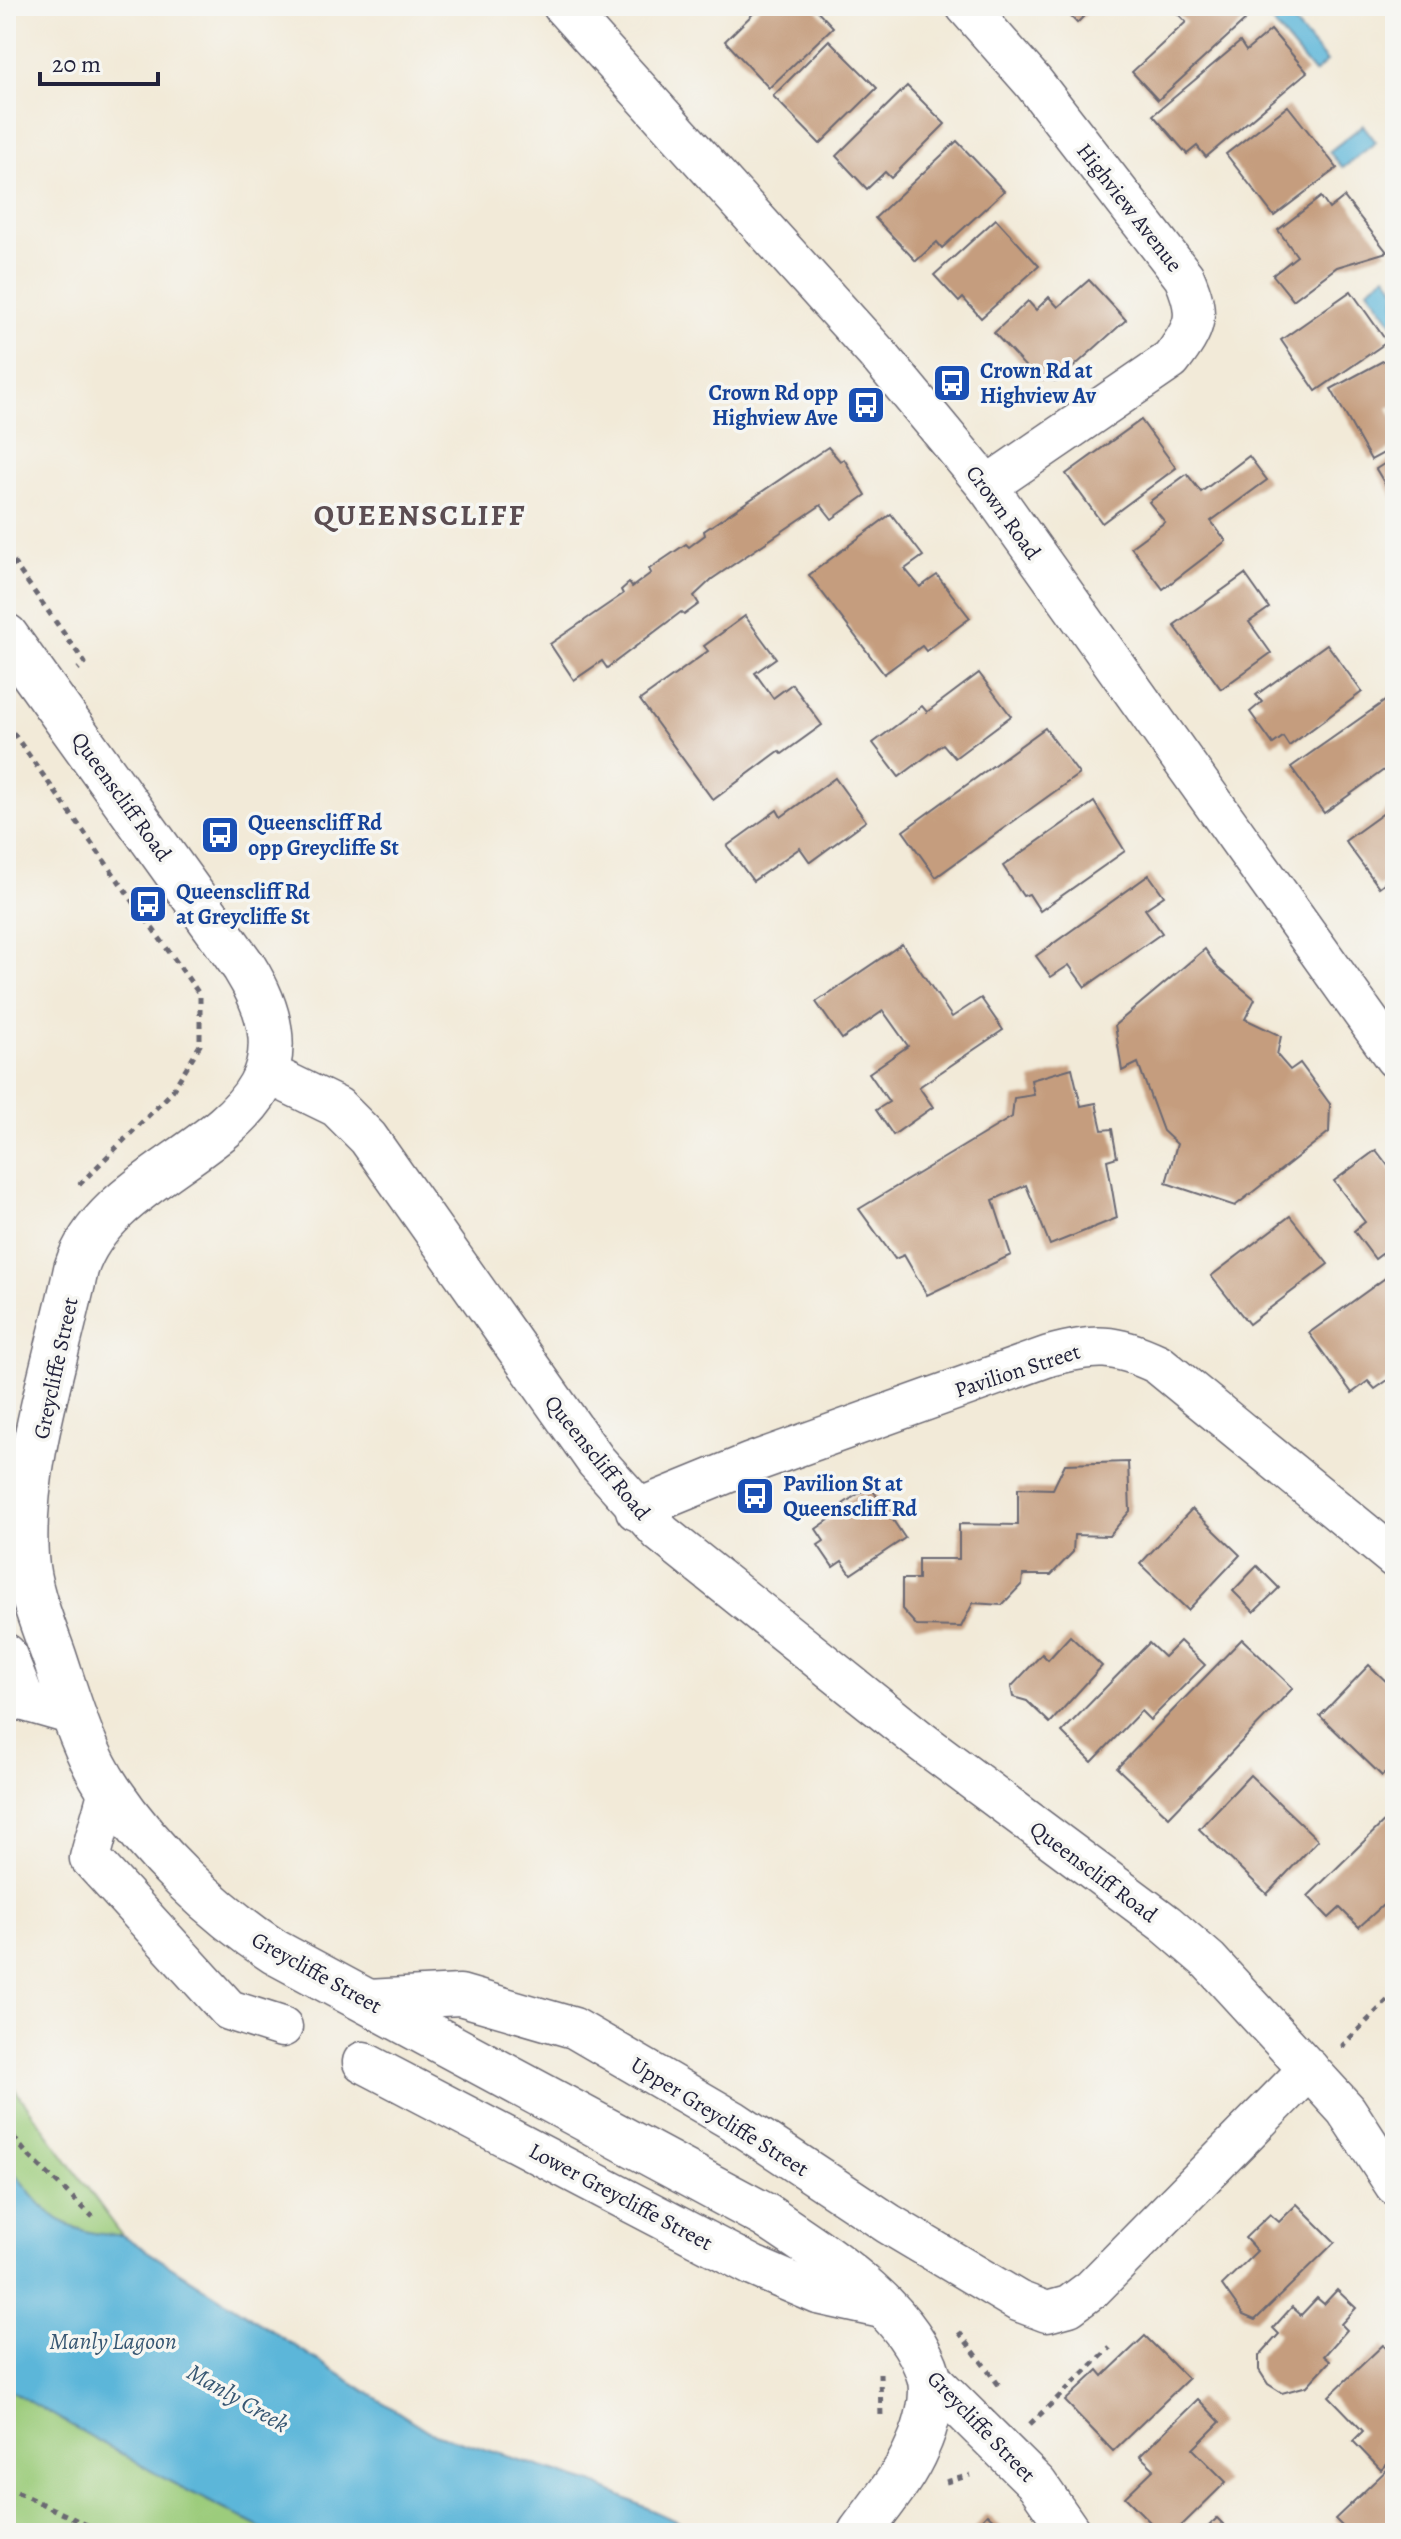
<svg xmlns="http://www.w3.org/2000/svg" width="1401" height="2539" font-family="Alegreya,serif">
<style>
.green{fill:#9ccc7b;stroke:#5f775b;stroke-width:2}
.water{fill:#5bb6d9;stroke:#3e6c8a;stroke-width:2}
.building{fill:#c59d7e}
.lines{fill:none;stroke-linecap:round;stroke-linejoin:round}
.minor-casing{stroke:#6b6872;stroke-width:43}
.major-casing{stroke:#6b6872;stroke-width:47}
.path{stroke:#6b6872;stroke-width:5;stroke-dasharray:6 6;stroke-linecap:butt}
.minor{stroke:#fff;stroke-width:40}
.major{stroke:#fff;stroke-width:44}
.labels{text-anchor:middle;stroke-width:7;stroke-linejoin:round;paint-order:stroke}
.street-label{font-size:22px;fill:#22223b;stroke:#f6f6f2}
.transit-label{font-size:22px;font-weight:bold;fill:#164399;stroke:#f6f6f2;text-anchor:start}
.water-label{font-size:24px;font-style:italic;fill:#365672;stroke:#f6f6f2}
.district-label{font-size:30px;font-weight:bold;letter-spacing:2px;fill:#5b4d52;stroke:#f6f6f2}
</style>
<rect width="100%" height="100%" fill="#f6f6f2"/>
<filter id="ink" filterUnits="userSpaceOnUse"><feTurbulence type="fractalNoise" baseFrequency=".0125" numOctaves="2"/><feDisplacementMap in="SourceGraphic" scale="16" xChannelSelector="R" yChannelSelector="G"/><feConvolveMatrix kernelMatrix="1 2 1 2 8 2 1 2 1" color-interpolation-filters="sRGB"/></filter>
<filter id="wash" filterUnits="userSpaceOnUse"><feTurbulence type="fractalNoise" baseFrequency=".006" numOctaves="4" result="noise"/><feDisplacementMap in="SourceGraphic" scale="32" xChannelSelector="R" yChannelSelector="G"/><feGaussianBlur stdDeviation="1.8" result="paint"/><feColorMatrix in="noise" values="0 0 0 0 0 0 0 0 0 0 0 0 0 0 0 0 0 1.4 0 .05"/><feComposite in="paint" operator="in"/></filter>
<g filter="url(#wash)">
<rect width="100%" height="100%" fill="#f2ead8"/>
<g class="green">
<polygon points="6,2077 122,2235 96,2236 48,2216 6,2162"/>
<polygon points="6,2388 171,2482 271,2533 6,2533"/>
</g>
<g class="water">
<polygon points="1276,6 1280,6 1327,62 1314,73 1265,14"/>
<polygon points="1363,125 1376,142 1343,168 1329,152"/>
<polygon points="1386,275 1395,287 1395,326 1368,289"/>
<path d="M6,2162c36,46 53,74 116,73l306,196 164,52 110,50h-431l-100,-51 -165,-94z"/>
</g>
<g id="blocks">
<g class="building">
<polygon points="761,6 813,6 833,27 769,88 725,41"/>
<polygon points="1061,6 1094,6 1077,23"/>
<polygon points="1170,6 1261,6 1158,100 1132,72 1186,22"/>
<polygon points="1271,30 1307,72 1206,157 1197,146 1187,154 1153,115 1240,42 1246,51"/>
<polygon points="829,40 877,88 820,144 773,96"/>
<polygon points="907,86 945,124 891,178 885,172 867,189 836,156"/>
<polygon points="1288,106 1337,168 1274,216 1226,154"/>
<polygon points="957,141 1004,191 942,248 937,242 916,261 875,218"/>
<polygon points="1321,197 1329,209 1344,197 1387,252 1337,267 1293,300 1273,275 1297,256 1278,230"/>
<polygon points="996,219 1039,266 981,318 963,298 959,302 934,275"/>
<polygon points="1089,280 1126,320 1058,381 1037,379 994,333 1028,301 1036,310 1049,297 1058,307"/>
<polygon points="1351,291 1387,342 1316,391 1281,340"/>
<polygon points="1394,355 1395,405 1388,408 1395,421 1395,447 1371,460 1331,389"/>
<polygon points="1141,420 1176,468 1102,523 1066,474"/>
<polygon points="828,447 840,461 844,459 866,495 832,519 821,505 712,579 694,596 699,604 684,615 681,612 607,668 602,661 574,680 550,644 623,594 621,590 629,583 632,587 651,573 649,569 686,544 689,547 705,535 704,531"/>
<polygon points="1249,456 1267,480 1211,521 1226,541 1163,589 1131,547 1165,522 1149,502 1187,474 1201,492"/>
<polygon points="1395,457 1395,501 1376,469"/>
<polygon points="891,514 923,556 905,569 920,587 937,575 970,618 926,651 922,646 884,674 809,575"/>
<polygon points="1245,574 1269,608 1249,622 1271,653 1221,689 1174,625"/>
<polygon points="745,616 776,658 755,673 773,698 792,684 822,725 782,754 779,751 713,800 640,700 708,651 704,646"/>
<polygon points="1327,644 1362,692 1289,746 1283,737 1273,744 1250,712 1262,702 1256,695"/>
<polygon points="979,673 1011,716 955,758 943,744 899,777 873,743 922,706 927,712"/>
<polygon points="1395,694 1395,762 1324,813 1291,767"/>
<polygon points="1045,728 1079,774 936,877 903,831"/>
<polygon points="835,778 866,821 810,862 800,848 753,881 727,846 777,810 781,817"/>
<polygon points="1094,802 1125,851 1040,911 1029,894 1023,896 1003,866"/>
<polygon points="1395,805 1395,875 1379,887 1345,841"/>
<polygon points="1149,875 1164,896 1145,909 1162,933 1085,987 1069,965 1051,977 1036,956"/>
<polygon points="902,944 952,1017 981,998 1003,1030 919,1087 933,1107 893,1135 876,1110 889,1102 869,1073 908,1046 883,1011 842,1039 816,1002"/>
<polygon points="1205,949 1218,968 1255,999 1245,1019 1281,1036 1277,1055 1290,1070 1300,1063 1330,1104 1329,1132 1235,1206 1166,1183 1177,1144 1163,1131 1138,1063 1122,1071 1115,1025"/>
<polygon points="1072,1068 1081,1106 1096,1103 1102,1130 1112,1129 1117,1157 1107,1160 1117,1218 1050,1245 1026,1185 993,1200 1011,1255 927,1295 904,1255 895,1259 859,1209 1012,1117 1014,1098 1034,1095 1031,1080"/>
<polygon points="1376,1150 1395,1175 1395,1244 1375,1259 1354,1231 1365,1222 1334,1181"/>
<polygon points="1290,1216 1328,1264 1249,1324 1211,1276"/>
<polygon points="1395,1271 1395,1375 1375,1389 1368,1381 1352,1393 1309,1333"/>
<polygon points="1128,1462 1130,1511 1109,1536 1074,1535 1073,1552 1051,1575 1023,1575 1022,1584 1002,1605 973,1603 961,1627 917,1626 902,1609 902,1579 918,1579 918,1559 959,1559 959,1524 1018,1525 1018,1488 1053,1489 1065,1464"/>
<polygon points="870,1486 905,1538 851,1574 842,1561 833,1567 818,1545 824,1541 816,1529 846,1508 843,1504"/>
<polygon points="1192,1509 1240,1555 1188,1610 1140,1564"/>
<polygon points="1257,1566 1279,1588 1254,1612 1233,1591"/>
<polygon points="1070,1636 1102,1666 1050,1723 1027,1701 1013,1697 1011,1687 1042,1654 1048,1660"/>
<polygon points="1242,1639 1293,1688 1169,1817 1117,1768"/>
<polygon points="1180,1641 1205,1665 1150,1720 1141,1711 1092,1762 1062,1732 1149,1643 1164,1657"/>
<polygon points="1369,1665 1395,1690 1395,1763 1382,1776 1320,1716"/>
<polygon points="1250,1775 1318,1840 1267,1894 1199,1829"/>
<polygon points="1395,1811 1395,1894 1359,1927 1340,1908 1329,1918 1308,1896"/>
<polygon points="1297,2204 1335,2242 1255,2320 1243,2315 1222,2285 1257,2251 1245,2238 1270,2214 1279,2222"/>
<polygon points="1337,2290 1356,2308 1341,2324 1347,2330 1324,2356 1330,2361 1307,2386 1282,2393 1268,2384 1259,2370 1259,2356 1279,2334 1273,2328 1292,2307 1301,2315 1317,2298 1324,2304"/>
<polygon points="1145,2336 1188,2379 1113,2451 1065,2401 1098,2370 1103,2376"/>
<polygon points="1383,2345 1395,2357 1395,2457 1381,2470 1353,2441 1363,2431 1329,2396"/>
<polygon points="1198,2399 1220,2422 1193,2449 1226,2482 1174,2533 1161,2533 1125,2497 1154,2469 1140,2456"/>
<polygon points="1395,2462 1395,2533 1349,2533 1335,2519"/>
<polygon points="987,2514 1008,2533 969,2533"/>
<polygon points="1217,2518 1232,2533 1202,2533"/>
</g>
</g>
</g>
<g filter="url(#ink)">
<use href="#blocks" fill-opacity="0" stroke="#6b6872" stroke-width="2"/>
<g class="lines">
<defs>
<g id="minor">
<polyline points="563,6 880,357 987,486 1395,1058"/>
<path d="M966,6l67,76 151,195c17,39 12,50 -13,83l-184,126"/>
<polyline points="265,1072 337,1107 368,1138 596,1461 661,1533 922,1742 1166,1924 1209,1961 1346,2110 1395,2185"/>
<path d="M636,1510l115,-47 298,-107c46,-12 65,-13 109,8l237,194"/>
<polyline points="6,1654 25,1701 74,1715"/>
<polyline points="109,1790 90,1858 229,2010 282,2027"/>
<polyline points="368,2000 460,1995 574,2028 732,2120 889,2224 1018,2301 1047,2312 1069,2306 1092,2289 1309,2069"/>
<polyline points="363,2062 753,2266 818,2294 886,2309"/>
<polyline points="930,2378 1037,2484 1071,2533"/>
</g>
<path id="major" d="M6,636l238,331c105,168 -130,181 -168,302 -19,91 -56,195 -50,288 2,33 17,68 28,99 15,45 29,96 56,135 42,62 102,120 165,161l491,264c56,38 143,91 163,160 6,20 -3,52 -12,71 -13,31 -37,58 -57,86"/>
</defs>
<use href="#minor" class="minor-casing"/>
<use href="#major" class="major-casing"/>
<g class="path">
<polyline points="6,552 85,663 78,669"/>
<polyline points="6,723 200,995 200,1045 171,1093 75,1189"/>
<polyline points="1344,2048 1343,2045 1395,1993"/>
<polyline points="6,2128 27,2154 93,2217"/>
<polyline points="959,2332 1001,2388"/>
<polyline points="880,2373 881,2419"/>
<polyline points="1030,2424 1110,2348"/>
<polyline points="946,2482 971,2475"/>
<polyline points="6,2487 104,2533"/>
</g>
<use href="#minor" class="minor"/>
<use href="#major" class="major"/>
</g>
</g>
<defs>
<symbol id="bus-square" viewBox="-11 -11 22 22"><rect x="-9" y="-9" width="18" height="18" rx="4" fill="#1a4fb4" stroke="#f6f6f2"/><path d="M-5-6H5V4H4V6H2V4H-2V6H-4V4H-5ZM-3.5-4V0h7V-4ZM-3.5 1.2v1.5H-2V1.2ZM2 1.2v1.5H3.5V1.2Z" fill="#fff"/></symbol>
</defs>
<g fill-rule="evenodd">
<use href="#bus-square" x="930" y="361" width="44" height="44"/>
<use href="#bus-square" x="844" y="383" width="44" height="44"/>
<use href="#bus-square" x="198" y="813" width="44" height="44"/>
<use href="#bus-square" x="126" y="882" width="44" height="44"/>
<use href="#bus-square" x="733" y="1474" width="44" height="44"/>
</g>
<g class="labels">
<g class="street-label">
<text transform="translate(1130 207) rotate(52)" y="8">Highview Avenue</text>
<text transform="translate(1004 512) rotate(54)" y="8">Crown Road</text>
<text transform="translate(122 796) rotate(54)" y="8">Queenscliff Road</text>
<text transform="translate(55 1368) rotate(-78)" y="8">Greycliffe Street</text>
<text transform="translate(1017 1370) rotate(-18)" y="8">Pavilion Street</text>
<text transform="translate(598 1457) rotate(51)" y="8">Queenscliff Road</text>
<text transform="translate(1094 1871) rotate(37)" y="8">Queenscliff Road</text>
<text transform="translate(317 1972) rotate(29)" y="8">Greycliffe Street</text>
<text transform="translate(720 2116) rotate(32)" y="8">Upper Greycliffe Street</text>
<text transform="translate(621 2196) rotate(28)" y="8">Lower Greycliffe Street</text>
<text transform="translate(982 2426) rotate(46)" y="8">Greycliffe Street</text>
</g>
<g class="transit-label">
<text x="980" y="378">Crown Rd at<tspan x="980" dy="25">Highview Av</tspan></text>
<text x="838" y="400" text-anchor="end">Crown Rd opp<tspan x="838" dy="25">Highview Ave</tspan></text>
<text x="248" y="830">Queenscliff Rd<tspan x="248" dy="25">opp Greycliffe St</tspan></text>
<text x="176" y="899">Queenscliff Rd<tspan x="176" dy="25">at Greycliffe St</tspan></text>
<text x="783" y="1491">Pavilion St at<tspan x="783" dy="25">Queenscliff Rd</tspan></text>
</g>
<g class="water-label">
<text x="113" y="2349">Manly Lagoon</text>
<text transform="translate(238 2398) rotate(30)" y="8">Manly Creek</text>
</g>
<g class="district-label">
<text x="420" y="525">QUEENSCLIFF</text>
</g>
</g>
<rect width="1401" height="2539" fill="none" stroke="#f6f6f2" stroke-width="32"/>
<path d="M40 72v12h118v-12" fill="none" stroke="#22223b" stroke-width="4"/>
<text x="52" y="72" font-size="24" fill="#22223b" stroke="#f6f6f2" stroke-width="6" paint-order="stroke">20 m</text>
</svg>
